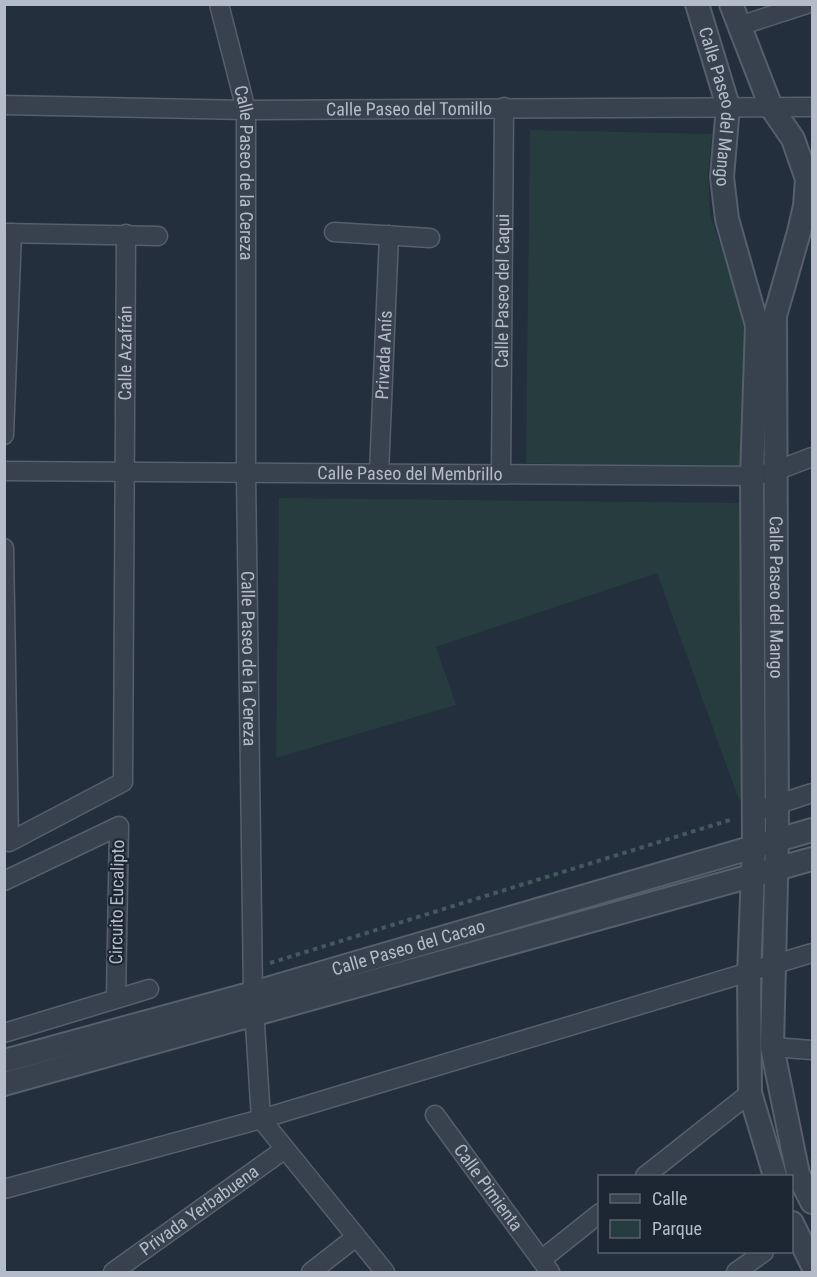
<svg xmlns="http://www.w3.org/2000/svg" width="817" height="1277" font-family="'Roboto Condensed',sans-serif">
<style>
.green{fill:#263c3f}
.lines{fill:none;stroke-linecap:round;stroke-linejoin:round}
.minor-casing{stroke:#565f6c;stroke-width:21}
.tertiary-casing{stroke:#565f6c;stroke-width:26}
.path{stroke:#44595c;stroke-width:4;stroke-dasharray:4.5 4.5;stroke-linecap:butt}
.minor{stroke:#38414e;stroke-width:18}
.tertiary{stroke:#38414e;stroke-width:22}
.labels{text-anchor:middle;stroke-width:4.5;stroke-linejoin:round;paint-order:stroke}
.street-label{font-size:18px;fill:#b4bcc9;stroke:#1d2633}
</style>
<rect width="100%" height="100%" fill="#242f3e"/>
<g class="green">
<polygon points="530,130 712,134 708,174 710,214 726,262 746,307 744,470 526,463"/>
<polygon points="279,498 741,503 750,797 739,800 657,573 436,647 456,705 276,758"/>
</g>
<g class="lines">
<defs>
<g id="minor">
<path id="s1" d="M219,4l27,106v363l7,520 8,126 124,153"/>
<polyline points="739,26 807,4"/>
<path id="s2" d="M4,105l242,5 566,-3"/>
<polyline points="334,232 430,238"/>
<polyline points="4,233 158,236"/>
<polyline points="4,435 12,233"/>
<path id="s3" d="M4,471l748,5 21,-4 39,-15"/>
<path id="s4" d="M379,473l10,-238"/>
<path id="s5" d="M501,474l3,-367"/>
<path id="s6" d="M4,548l5,294 114,-60 3,-548"/>
<polyline points="754,812 812,793"/>
<polyline points="4,881 119,826 116,998"/>
<polyline points="4,1033 149,989"/>
<polyline points="772,1047 812,1050"/>
<path id="s7" d="M435,1115l115,157"/>
<polyline points="645,1176 750,1093"/>
<polyline points="4,1189 261,1119 812,953"/>
<polyline points="541,1260 600,1213"/>
<path id="s8" d="M113,1272l172,-123"/>
<polyline points="311,1272 356,1237"/>
<polyline points="736,1272 764,1252"/>
</g>
<g id="tertiary">
<path id="s9" d="M697,4l31,102 -6,71 5,42 30,106 -5,151 2,371 -5,127 1,119 25,83"/>
<path id="s10" d="M731,4l40,103 22,32 14,40 -2,27 -6,26 -24,84 2,524 -5,207 26,127 14,28"/>
<path id="s11" d="M4,1061l249,-68 559,-163"/>
<polyline points="4,1084 812,859"/>
<polyline points="792,1223 812,1264"/>
</g>
</defs>
<use href="#minor" class="minor-casing"/>
<use href="#tertiary" class="tertiary-casing"/>
<polyline class="path" points="270,963 733,819"/>
<use href="#minor" class="minor"/>
<use href="#tertiary" class="tertiary"/>
</g>
<g class="labels">
<g class="street-label">
<text dy="6" stroke="none"><textPath href="#s2" startOffset="405">Calle Paseo del Tomillo</textPath></text>
<text dy="6" stroke="none"><textPath href="#s9" startOffset="106">Calle Paseo del Mango</textPath></text>
<text dy="6" stroke="none"><textPath href="#s1" startOffset="172">Calle Paseo de la Cereza</textPath></text>
<text dy="6" stroke="none"><textPath href="#s5" startOffset="183">Calle Paseo del Caqui</textPath></text>
<text dy="6" stroke="none"><textPath href="#s6" startOffset="852">Calle Azafrán</textPath></text>
<text dy="6" stroke="none"><textPath href="#s4" startOffset="118">Privada Anís</textPath></text>
<text dy="6" stroke="none"><textPath href="#s3" startOffset="406">Calle Paseo del Membrillo</textPath></text>
<text dy="6" stroke="none"><textPath href="#s10" startOffset="614">Calle Paseo del Mango</textPath></text>
<text dy="6" stroke="none"><textPath href="#s1" startOffset="658">Calle Paseo de la Cereza</textPath></text>
<text transform="translate(117 902) rotate(-89)" y="6">Circuito Eucalipto</text>
<text dy="6" stroke="none"><textPath href="#s11" startOffset="420">Calle Paseo del Cacao</textPath></text>
<text dy="6" stroke="none"><textPath href="#s7" startOffset="90">Calle Pimienta</textPath></text>
<text dy="6" stroke="none"><textPath href="#s8" startOffset="106">Privada Yerbabuena</textPath></text>
</g>
</g>
<rect width="817" height="1277" fill="none" stroke="#b4bcc9" stroke-width="12"/>
<rect x="598" y="1175" width="195" height="78" fill="#1d2633" stroke="#59626f" stroke-width="1.5"/>
<rect x="610" y="1194" width="30" height="9" fill="#38414e" stroke="#59626f" stroke-width="1.5"/>
<text x="652" y="1205" font-size="18" fill="#b4bcc9">Calle</text>
<rect x="610" y="1220" width="30" height="18" fill="#263c3f" stroke="#59626f" stroke-width="1.5"/>
<text x="652" y="1235" font-size="18" fill="#b4bcc9">Parque</text>
</svg>
